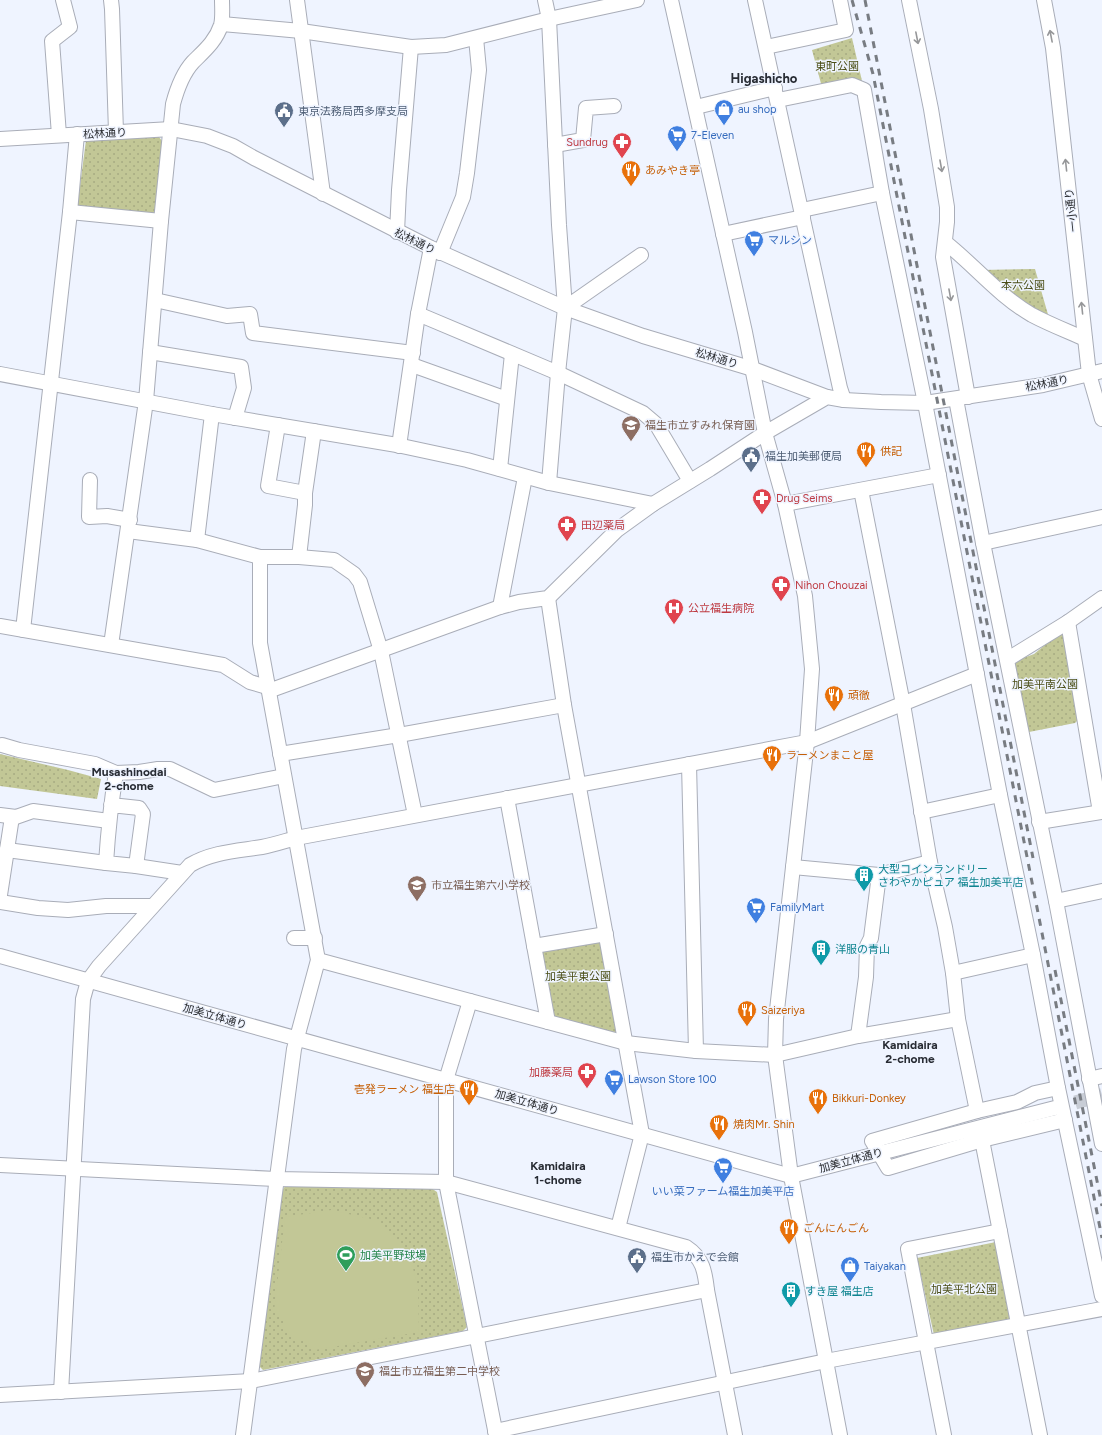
<svg xmlns="http://www.w3.org/2000/svg" width="1102" height="1435" font-family="Figtree,'Noto Sans JP',sans-serif">
<style>
.park{fill:url(#park-dots)}
.garden{fill:#c2c796}
.lines{fill:none;stroke-linecap:round;stroke-linejoin:round}
.minor-tunnel{stroke:#c8cdd6;stroke-width:14;stroke-dasharray:14 7;stroke-linecap:butt}
.minor-casing{stroke:#a9adb8;stroke-width:16}
.minor{stroke:#fff;stroke-width:14}
.rail{stroke:#787c82;stroke-width:3;stroke-dasharray:7 7;stroke-linecap:butt}
.oneway{stroke:#969799}
.labels{text-anchor:middle;stroke-width:3;stroke-linejoin:round;paint-order:stroke}
.park-label{font-size:11px;fill:#4b4e17;stroke:#eff4ff}
.shop-label{font-size:11px;fill:#366cbe;stroke:#eff4ff;text-anchor:start}
.service-label{font-size:11px;fill:#4e5e75;stroke:#eff4ff;text-anchor:start}
.street-label{font-size:11px;fill:#2d2f33;stroke:#eff4ff}
.health-label{font-size:11px;fill:#be3a42;stroke:#eff4ff;text-anchor:start}
.food-label{font-size:11px;fill:#c56008;stroke:#eff4ff;text-anchor:start}
.education-label{font-size:11px;fill:#785e54;stroke:#eff4ff;text-anchor:start}
.culture-label{font-size:11px;fill:#0d838f;stroke:#eff4ff;text-anchor:start}
.leisure-label{font-size:11px;fill:#27864d;stroke:#eff4ff;text-anchor:start}
.neighbourhood-label{font-size:12px;font-weight:bold;fill:#282c34;stroke:#eff4ff}
.quarter-label{font-size:13px;font-weight:bold;fill:#282c34;stroke:#eff4ff}
</style>
<defs>
<pattern id="park-dots" width="8" height="8" patternUnits="userSpaceOnUse"><rect width="8" height="8" fill="#c2c796"/><path d="M2 2h.1M6 6h.1" fill="none" stroke="#a7ab82" stroke-width="1.8" stroke-linecap="round"/></pattern>
</defs>
<rect width="100%" height="100%" fill="#eff4ff"/>
<g class="park">
<polygon points="852,38 862,81 823,91 812,50"/>
<polygon points="159,137 165,145 160,217 77,209 86,140"/>
<polygon points="1035,269 1049,318 1014,299 981,270"/>
<polygon points="1062,631 1079,719 1075,723 1029,732 1012,667 1015,661 1034,654"/>
<polygon points="0,754 68,770 101,779 97,799 0,786"/>
<polygon points="604,937 622,1035 552,1016 538,948"/>
<polygon points="286,1185 431,1188 437,1192 467,1327 463,1331 263,1370 259,1366 281,1192"/>
<polygon points="996,1242 1010,1319 934,1335 917,1258"/>
</g>
<polygon class="garden" points="331,1210 375,1220 410,1256 418,1289 419,1332 315,1350 306,1341 297,1341 284,1329 284,1319 274,1311 285,1217"/>
<g class="lines">
<polyline class="minor-tunnel" points="1055,1108 1102,1095"/>
<defs>
<g id="minor">
<polyline points="111,0 112,9 116,132"/>
<polyline points="297,0 323,194"/>
<polyline points="545,0 549,19 559,225 565,308 558,373 549,483"/>
<polyline points="671,0 745,332 765,433 785,504 805,596 812,669 807,742 776,1019 775,1055 791,1176 840,1435"/>
<polyline points="755,0 840,388 844,400"/>
<polyline points="909,0 931,109 947,207 947,222 943,257 968,397"/>
<polyline points="1044,0 1053,48 1089,374 1102,419"/>
<polyline points="222,24 301,31 411,47 446,45 549,19 637,0"/>
<polyline points="766,47 846,30 840,0"/>
<polyline points="778,100 852,85 864,90 882,193 925,403 1000,795 1033,955 1058,1088 1102,1296"/>
<polyline points="696,107 775,88"/>
<polyline points="59,135 52,41 70,27 63,0"/>
<polyline points="0,139 171,129 207,136 233,146 254,158 431,248 565,308 643,336 753,369 827,397"/>
<polyline points="555,145 583,140 586,108 614,106"/>
<polyline points="802,210 882,193"/>
<polyline points="70,212 161,221"/>
<polyline points="397,232 399,190 411,47"/>
<polyline points="723,234 803,217"/>
<path d="M946,243c29,23 53,53 86,72 17,9 35,16 53,24"/>
<polyline points="440,253 463,197 467,173 479,70 476,38"/>
<polyline points="155,300 227,316 250,314 253,333 413,353"/>
<polyline points="565,308 641,255"/>
<polyline points="418,314 558,373 643,413 656,424 690,481"/>
<polyline points="150,352 241,367 244,388 235,418"/>
<polyline points="412,365 507,399"/>
<polyline points="0,374 212,414 397,445 467,460 549,483 653,504"/>
<polyline points="956,399 983,543 1056,901 1102,1144"/>
<polyline points="278,425 268,486 305,493"/>
<polyline points="399,446 418,314 431,248"/>
<polyline points="500,469 512,354"/>
<polyline points="90,480 89,517 107,516 130,520"/>
<polyline points="861,490 903,704 930,862 945,927 953,973 958,1019 977,1111"/>
<polyline points="785,504 939,475"/>
<polyline points="128,531 197,540 260,557 299,557 334,560 354,574 360,582 381,651 415,815"/>
<polyline points="197,540 212,414"/>
<polyline points="983,543 1102,517"/>
<polyline points="299,557 305,505 305,493 314,431"/>
<polyline points="548,598 564,705 642,1134 618,1228"/>
<polyline points="500,607 525,477"/>
<polyline points="1068,622 1100,812"/>
<polyline points="0,626 223,665 250,682 274,689 500,607 519,602 548,598 617,530 653,504 710,469 765,433 827,397 844,400 881,402 925,403 1043,385 1102,371"/>
<polyline points="23,630 70,212 77,134"/>
<path d="M111,645l35,-244 15,-180 12,-117c4,-15 9,-30 20,-42 11,-11 23,-21 28,-37 2,-7 1,-18 1,-25"/>
<polyline points="1008,659 1068,622 1102,598"/>
<polyline points="2,745 19,750 95,764 116,773 139,772 158,769 170,769 214,790 284,776"/>
<polyline points="280,754 399,735 564,705"/>
<polyline points="689,764 696,1051"/>
<polyline points="507,798 548,1022"/>
<path d="M111,805l28,3 4,6 -7,52 -30,-3c2,-31 5,-60 10,-90"/>
<polyline points="921,812 1000,795"/>
<polyline points="0,815 16,817 33,811 109,821"/>
<polyline points="1039,822 1102,812"/>
<polyline points="7,850 106,863"/>
<polyline points="136,866 182,873"/>
<polyline points="793,867 879,875 930,862"/>
<polyline points="0,895 12,817"/>
<polyline points="1056,901 1102,891"/>
<polyline points="0,902 38,908 68,910 106,906 151,906"/>
<polyline points="294,938 315,938"/>
<polyline points="534,946 606,934"/>
<polyline points="0,956 791,1176 1055,1108"/>
<polyline points="318,960 626,1043 696,1051 775,1055 858,1036 958,1019"/>
<polyline points="953,973 1033,955"/>
<polyline points="470,1001 446,1080 446,1182 496,1435"/>
<polyline points="858,1036 866,977 867,946 871,938 879,875"/>
<polyline points="1089,1079 1102,1076"/>
<polyline points="1058,1088 1035,1093 1017,1102 977,1111 872,1141 888,1168 982,1140 1065,1120"/>
<polyline points="982,1140 1040,1435"/>
<path d="M0,1165l276,14 170,3 240,65c17,11 19,25 21,43l28,145"/>
<path d="M61,1392l22,-393 5,-18 11,-15 91,-101c22,-13 47,-14 72,-18 11,-2 23,-6 34,-9l511,-96 170,-68"/>
<polyline points="0,1395 251,1381 707,1290"/>
<polyline points="495,1431 826,1361 1102,1309"/>
<polyline points="243,1435 294,1049 318,960 260,643 260,557"/>
<polyline points="944,1435 908,1249 1000,1231"/>
</g>
</defs>
<use href="#minor" class="minor-casing"/>
<use href="#minor" class="minor"/>
<g class="rail">
<polyline points="852,0 873,74 1102,1238"/>
<polyline points="865,0 1033,858"/>
<polyline points="1055,970 1102,1206"/>
</g>
</g>
<defs><path id="oneway-shaft" d="M-6 0H5M1.5-3L5.5 0L1.5 3" fill="none" stroke-width="1.6" stroke-linecap="round" stroke-linejoin="round"/></defs>
<g class="oneway">
<use href="#oneway-shaft" transform="translate(1051 36) rotate(-101)"/>
<use href="#oneway-shaft" transform="translate(917 38) rotate(79)"/>
<use href="#oneway-shaft" transform="translate(1066 165) rotate(-96)"/>
<use href="#oneway-shaft" transform="translate(941 166) rotate(80)"/>
<use href="#oneway-shaft" transform="translate(950 295) rotate(80)"/>
<use href="#oneway-shaft" transform="translate(1082 308) rotate(-96)"/>
</g>
<defs>
<symbol id="shop-pin" viewBox="-11 -11 22 30"><path d="M0 17L-7.5 6A9.5 9.5 0 1 1 7.5 6Z" fill="#3f7fe0" stroke="#eff4ff"/><path d="M-5-2.5h2.3a2.7 3.5 0 0 1 5.4 0H5L5.5 6h-11ZM-1.5-2.5h3a1.5 2.3 0 0 0-3 0Z" fill="#fff"/></symbol>
<symbol id="civic-pin" viewBox="-11 -11 22 30"><path d="M0 17L-7.5 6A9.5 9.5 0 1 1 7.5 6Z" fill="#5c6f8a" stroke="#eff4ff"/><path d="M-.6-6.5H3V-4.5H.6V-3L4-1V1h2V6H-6V1h2V-1L-.6-3ZM-1.2 2.5V6h2.4V2.5Z" fill="#fff"/></symbol>
<symbol id="supermarket-pin" viewBox="-11 -11 22 30"><path d="M0 17L-7.5 6A9.5 9.5 0 1 1 7.5 6Z" fill="#3f7fe0" stroke="#eff4ff"/><path d="M-6-5.5h2.5l.6 2H6L4.5 2H-2.5L-4.4-4H-6ZM-1.5 3.2a1.3 1.3 0 1 0 .1 0ZM3 3.2a1.3 1.3 0 1 0 .1 0Z" fill="#fff"/></symbol>
<symbol id="pharmacy-pin" viewBox="-11 -11 22 30"><path d="M0 17L-7.5 6A9.5 9.5 0 1 1 7.5 6Z" fill="#e0444e" stroke="#eff4ff"/><path d="M-2-6h4v4h4v4h-4v4h-4v-4h-4v-4h4Z" fill="#fff"/></symbol>
<symbol id="restaurant-pin" viewBox="-11 -11 22 30"><path d="M0 17L-7.5 6A9.5 9.5 0 1 1 7.5 6Z" fill="#e8710a" stroke="#eff4ff"/><path d="M-5-6h1v4h1v-4h1v4h1v-4h1v5L-1.5 .5V6h-2V.5L-5-1ZM5-6V6H3V1.5H1.5Q1.5-4 5-6Z" fill="#fff"/></symbol>
<symbol id="school-pin" viewBox="-11 -11 22 30"><path d="M0 17L-7.5 6A9.5 9.5 0 1 1 7.5 6Z" fill="#8d6e63" stroke="#eff4ff"/><path d="M0-5L7-2L0 1L-7-2ZM-4 1L0 2.5L4 1V4Q0 6-4 4Z" fill="#fff"/></symbol>
<symbol id="hospital-pin" viewBox="-11 -11 22 30"><path d="M0 17L-7.5 6A9.5 9.5 0 1 1 7.5 6Z" fill="#e0444e" stroke="#eff4ff"/><path d="M-5-5h3v3.5h4V-5h3V5h-3V1.5h-4V5h-3Z" fill="#fff"/></symbol>
<symbol id="building-pin" viewBox="-11 -11 22 30"><path d="M0 17L-7.5 6A9.5 9.5 0 1 1 7.5 6Z" fill="#0f9aa8" stroke="#eff4ff"/><path d="M-4-6H4V6H1V3H-1V6H-4ZM-2.5-4.3h1.7v1.8h-1.7ZM.8-4.3h1.7v1.8H.8ZM-2.5-1h1.7V.8h-1.7ZM.8-1h1.7V.8H.8Z" fill="#fff"/></symbol>
<symbol id="stadium-pin" viewBox="-11 -11 22 30"><path d="M0 17L-7.5 6A9.5 9.5 0 1 1 7.5 6Z" fill="#2e9e5b" stroke="#eff4ff"/><path d="M0-5a6.5 5 0 1 0 0 10a6.5 5 0 1 0 0-10ZM-3.5-1.8h7v3.6h-7Z" fill="#fff"/></symbol>
</defs>
<g fill-rule="evenodd">
<use href="#shop-pin" x="713" y="98" width="22" height="30"/>
<use href="#civic-pin" x="273" y="100" width="22" height="30"/>
<use href="#supermarket-pin" x="666" y="124" width="22" height="30"/>
<use href="#pharmacy-pin" x="611" y="131" width="22" height="30"/>
<use href="#restaurant-pin" x="620" y="159" width="22" height="30"/>
<use href="#supermarket-pin" x="743" y="229" width="22" height="30"/>
<use href="#school-pin" x="620" y="414" width="22" height="30"/>
<use href="#restaurant-pin" x="855" y="440" width="22" height="30"/>
<use href="#civic-pin" x="740" y="445" width="22" height="30"/>
<use href="#pharmacy-pin" x="751" y="487" width="22" height="30"/>
<use href="#pharmacy-pin" x="556" y="514" width="22" height="30"/>
<use href="#pharmacy-pin" x="770" y="574" width="22" height="30"/>
<use href="#hospital-pin" x="663" y="597" width="22" height="30"/>
<use href="#restaurant-pin" x="823" y="684" width="22" height="30"/>
<use href="#restaurant-pin" x="761" y="744" width="22" height="30"/>
<use href="#building-pin" x="853" y="864" width="22" height="30"/>
<use href="#school-pin" x="406" y="874" width="22" height="30"/>
<use href="#supermarket-pin" x="745" y="896" width="22" height="30"/>
<use href="#building-pin" x="810" y="938" width="22" height="30"/>
<use href="#restaurant-pin" x="736" y="999" width="22" height="30"/>
<use href="#pharmacy-pin" x="576" y="1061" width="22" height="30"/>
<use href="#supermarket-pin" x="603" y="1068" width="22" height="30"/>
<use href="#restaurant-pin" x="458" y="1078" width="22" height="30"/>
<use href="#restaurant-pin" x="807" y="1087" width="22" height="30"/>
<use href="#restaurant-pin" x="708" y="1113" width="22" height="30"/>
<use href="#supermarket-pin" x="712" y="1156" width="22" height="30"/>
<use href="#restaurant-pin" x="778" y="1217" width="22" height="30"/>
<use href="#stadium-pin" x="335" y="1244" width="22" height="30"/>
<use href="#civic-pin" x="626" y="1246" width="22" height="30"/>
<use href="#shop-pin" x="839" y="1255" width="22" height="30"/>
<use href="#building-pin" x="780" y="1280" width="22" height="30"/>
<use href="#school-pin" x="354" y="1360" width="22" height="30"/>
</g>
<g class="labels">
<g class="park-label">
<text x="837" y="70">東町公園</text>
<text x="1023" y="289">本六公園</text>
<text x="1045" y="688">加美平南公園</text>
<text x="578" y="980">加美平東公園</text>
<text x="964" y="1293">加美平北公園</text>
</g>
<g class="shop-label">
<text x="738" y="113">au shop</text>
<text x="691" y="139">7-Eleven</text>
<text x="768" y="244">マルシン</text>
<text x="770" y="911">FamilyMart</text>
<text x="628" y="1083">Lawson Store 100</text>
<text x="723" y="1195" text-anchor="middle">いい菜ファーム福生加美平店</text>
<text x="864" y="1270">Taiyakan</text>
</g>
<g class="service-label">
<text x="298" y="115">東京法務局西多摩支局</text>
<text x="765" y="460">福生加美郵便局</text>
<text x="651" y="1261">福生市かえで会館</text>
</g>
<g class="street-label">
<text transform="translate(105 133) rotate(-3)" y="4">松林通り</text>
<text transform="translate(1071 210) rotate(-96)" y="4">一小通り</text>
<text transform="translate(415 241) rotate(26)" y="4">松林通り</text>
<text transform="translate(717 358) rotate(17)" y="4">松林通り</text>
<text transform="translate(1047 383) rotate(-11)" y="4">松林通り</text>
<text transform="translate(215 1016) rotate(16)" y="4">加美立体通り</text>
<text transform="translate(527 1102) rotate(16)" y="4">加美立体通り</text>
<text transform="translate(851 1160) rotate(-15)" y="4">加美立体通り</text>
</g>
<g class="health-label">
<text x="608" y="146" text-anchor="end">Sundrug</text>
<text x="776" y="502">Drug Seims</text>
<text x="581" y="529">田辺薬局</text>
<text x="795" y="589">Nihon Chouzai</text>
<text x="688" y="612">公立福生病院</text>
<text x="573" y="1076" text-anchor="end">加藤薬局</text>
</g>
<g class="food-label">
<text x="645" y="174">あみやき亭</text>
<text x="880" y="455">供記</text>
<text x="848" y="699">頑徹</text>
<text x="786" y="759">ラーメンまこと屋</text>
<text x="761" y="1014">Saizeriya</text>
<text x="455" y="1093" text-anchor="end">壱発ラーメン 福生店</text>
<text x="832" y="1102">Bikkuri-Donkey</text>
<text x="733" y="1128">焼肉Mr. Shin</text>
<text x="803" y="1232">ごんにんごん</text>
</g>
<g class="education-label">
<text x="645" y="429">福生市立すみれ保育園</text>
<text x="431" y="889">市立福生第六小学校</text>
<text x="379" y="1375">福生市立福生第二中学校</text>
</g>
<g class="culture-label">
<text x="878" y="873">大型コインランドリー<tspan x="878" dy="13">さわやかピュア 福生加美平店</tspan></text>
<text x="835" y="953">洋服の青山</text>
<text x="805" y="1295">すき屋 福生店</text>
</g>
<g class="leisure-label">
<text x="360" y="1259">加美平野球場</text>
</g>
<g class="neighbourhood-label">
<text x="129" y="776">Musashinodai<tspan x="129" dy="14">2-chome</tspan></text>
<text x="910" y="1049">Kamidaira<tspan x="910" dy="14">2-chome</tspan></text>
<text x="558" y="1170">Kamidaira<tspan x="558" dy="14">1-chome</tspan></text>
</g>
<g class="quarter-label">
<text x="764" y="83">Higashicho</text>
</g>
</g>
</svg>
